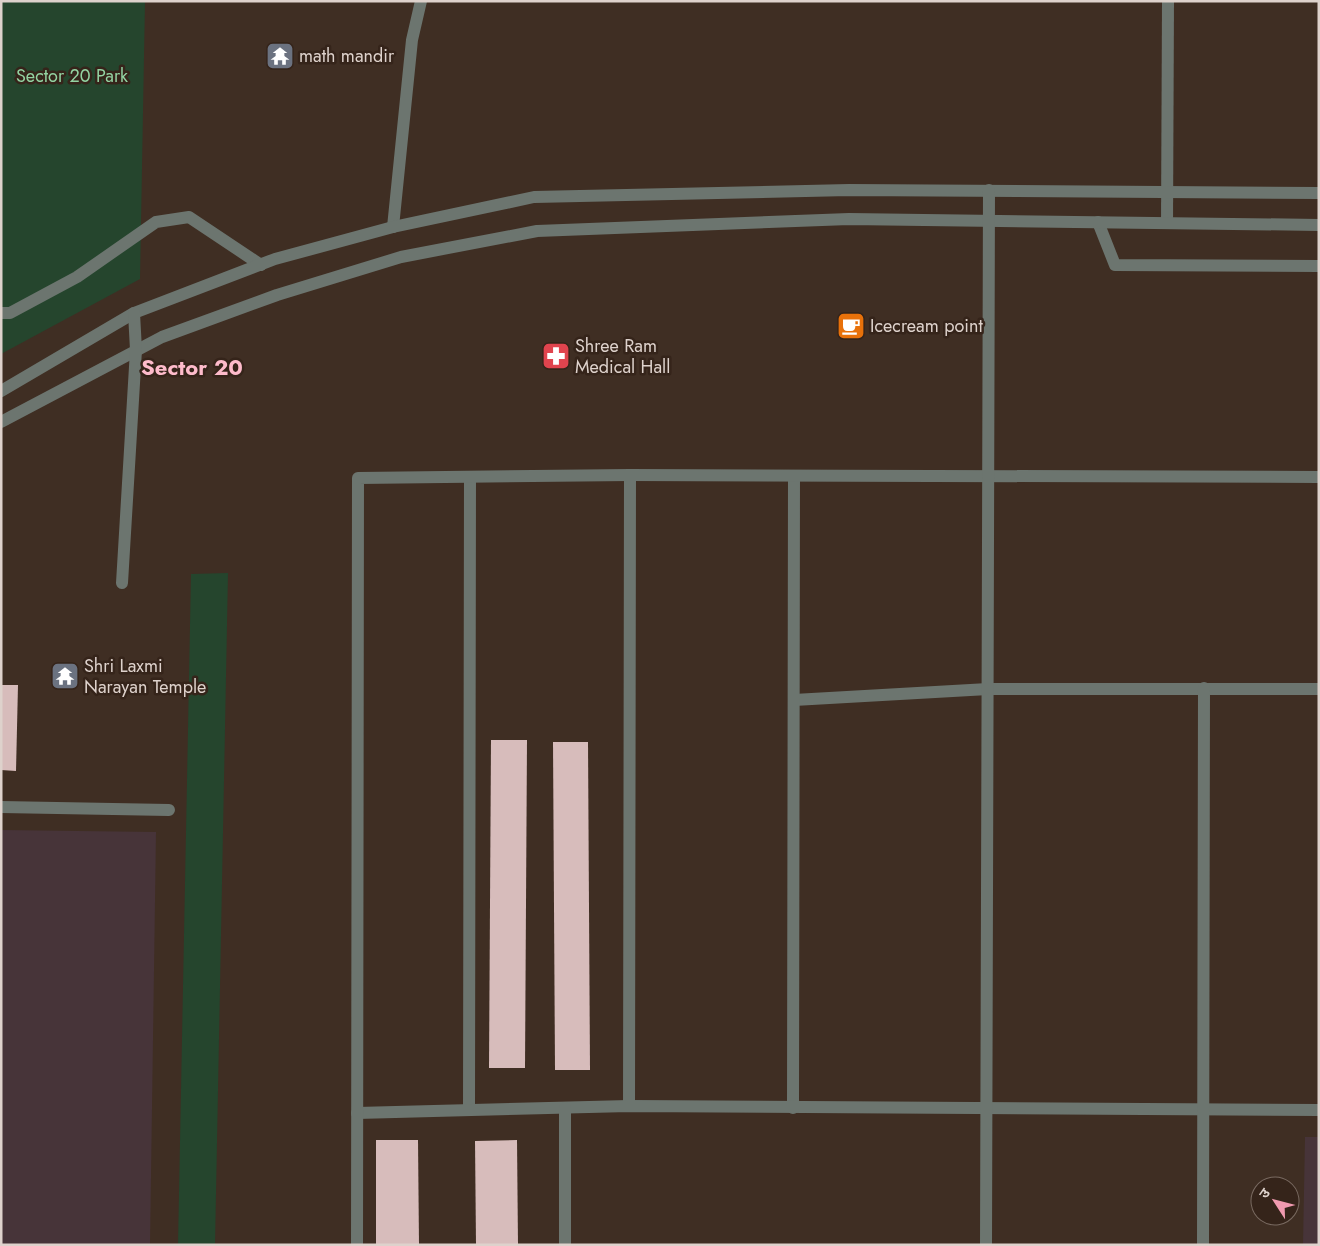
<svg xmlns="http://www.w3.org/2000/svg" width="1320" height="1246" font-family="Jost,'Noto Sans Devanagari',sans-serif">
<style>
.education{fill:#473439}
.green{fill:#25452d}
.building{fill:#d7bcbb}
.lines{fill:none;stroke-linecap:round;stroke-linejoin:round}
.minor{stroke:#6c756f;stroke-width:12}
.labels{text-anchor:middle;stroke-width:5;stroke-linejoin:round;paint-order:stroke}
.poi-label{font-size:18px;fill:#ded2cc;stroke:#35241a;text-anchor:start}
.park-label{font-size:18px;fill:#93d3a2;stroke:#35241a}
.district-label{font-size:22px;font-weight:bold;fill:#febbcb;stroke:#35241a}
</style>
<rect width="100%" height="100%" fill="#3f2e23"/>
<g class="education">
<polygon points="1,830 156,832 150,1245 1,1245"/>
<polygon points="1305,1137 1319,1137 1319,1245 1303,1245"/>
</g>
<g class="green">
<polygon points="1,1 145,1 140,279 1,354"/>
<polygon points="228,573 215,1245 178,1245 191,574"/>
</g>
<g class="building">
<polygon points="1,685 18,685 16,771 1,770"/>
<polygon points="491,740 527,740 525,1068 489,1068"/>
<polygon points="553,742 588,742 590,1070 555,1070"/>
<polygon points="376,1140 418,1140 419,1245 376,1245"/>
<polygon points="517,1140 518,1245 476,1245 475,1141"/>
</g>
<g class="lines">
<g class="minor">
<polyline points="1098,222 1115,265 1319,266"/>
<polyline points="1167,223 1168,1"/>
<polyline points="393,227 412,40 421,1"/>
<polyline points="1,313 10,313 77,277 156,222 189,217 261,265"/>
<polyline points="1,391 134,313 275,259 393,227 534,197 849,190 1319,193"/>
<polyline points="1,422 162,337 277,295 401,257 537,231 849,219 1319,225"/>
<polyline points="122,583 136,350 134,313"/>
<polyline points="794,700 988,689 1319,689"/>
<polyline points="1,807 169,810"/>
<polyline points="629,1106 630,475"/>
<polyline points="793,1108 794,477"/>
<polyline points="469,1110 470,477"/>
<polyline points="357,1113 629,1106 1319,1110"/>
<polyline points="357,1245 358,478 630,475 1319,477"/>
<polyline points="565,1245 565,1108"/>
<polyline points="986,1245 989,190"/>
<polyline points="1203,1245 1204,688"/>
</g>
</g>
<defs>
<symbol id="temple-square" viewBox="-11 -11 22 22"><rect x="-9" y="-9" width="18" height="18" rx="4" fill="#6b7280" stroke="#35241a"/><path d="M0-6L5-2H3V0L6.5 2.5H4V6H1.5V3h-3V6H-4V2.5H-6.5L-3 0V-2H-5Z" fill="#fff"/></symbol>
<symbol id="cafe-square" viewBox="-11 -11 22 22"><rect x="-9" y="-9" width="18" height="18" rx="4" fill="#e8710a" stroke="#35241a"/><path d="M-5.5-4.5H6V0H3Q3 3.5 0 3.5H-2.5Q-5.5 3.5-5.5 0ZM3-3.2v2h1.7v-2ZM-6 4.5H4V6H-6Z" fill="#fff"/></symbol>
<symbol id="pharmacy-square" viewBox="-11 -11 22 22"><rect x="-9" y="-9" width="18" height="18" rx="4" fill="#e0444e" stroke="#35241a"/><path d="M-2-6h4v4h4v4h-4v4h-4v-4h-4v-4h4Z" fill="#fff"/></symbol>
</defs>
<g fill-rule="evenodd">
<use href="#temple-square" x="264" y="40" width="32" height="32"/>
<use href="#cafe-square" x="835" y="310" width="32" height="32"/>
<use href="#pharmacy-square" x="540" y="340" width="32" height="32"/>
<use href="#temple-square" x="49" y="660" width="32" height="32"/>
</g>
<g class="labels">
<g class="poi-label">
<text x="299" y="62">math mandir</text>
<text x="870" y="332">Icecream point</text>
<text x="575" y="352">Shree Ram<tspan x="575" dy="21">Medical Hall</tspan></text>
<text x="84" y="672">Shri Laxmi<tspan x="84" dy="21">Narayan Temple</tspan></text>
</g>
<g class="park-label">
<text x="72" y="82">Sector 20 Park</text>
</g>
<g class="district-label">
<text x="192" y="375">Sector 20</text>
</g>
</g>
<rect width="1320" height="1246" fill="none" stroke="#ded2cc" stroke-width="5"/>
<g transform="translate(1275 1201) rotate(306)"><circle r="24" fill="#35241a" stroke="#796a61"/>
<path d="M0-4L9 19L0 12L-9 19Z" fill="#f19ab0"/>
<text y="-8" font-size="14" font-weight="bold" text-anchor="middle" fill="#ded2cc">उ</text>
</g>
</svg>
